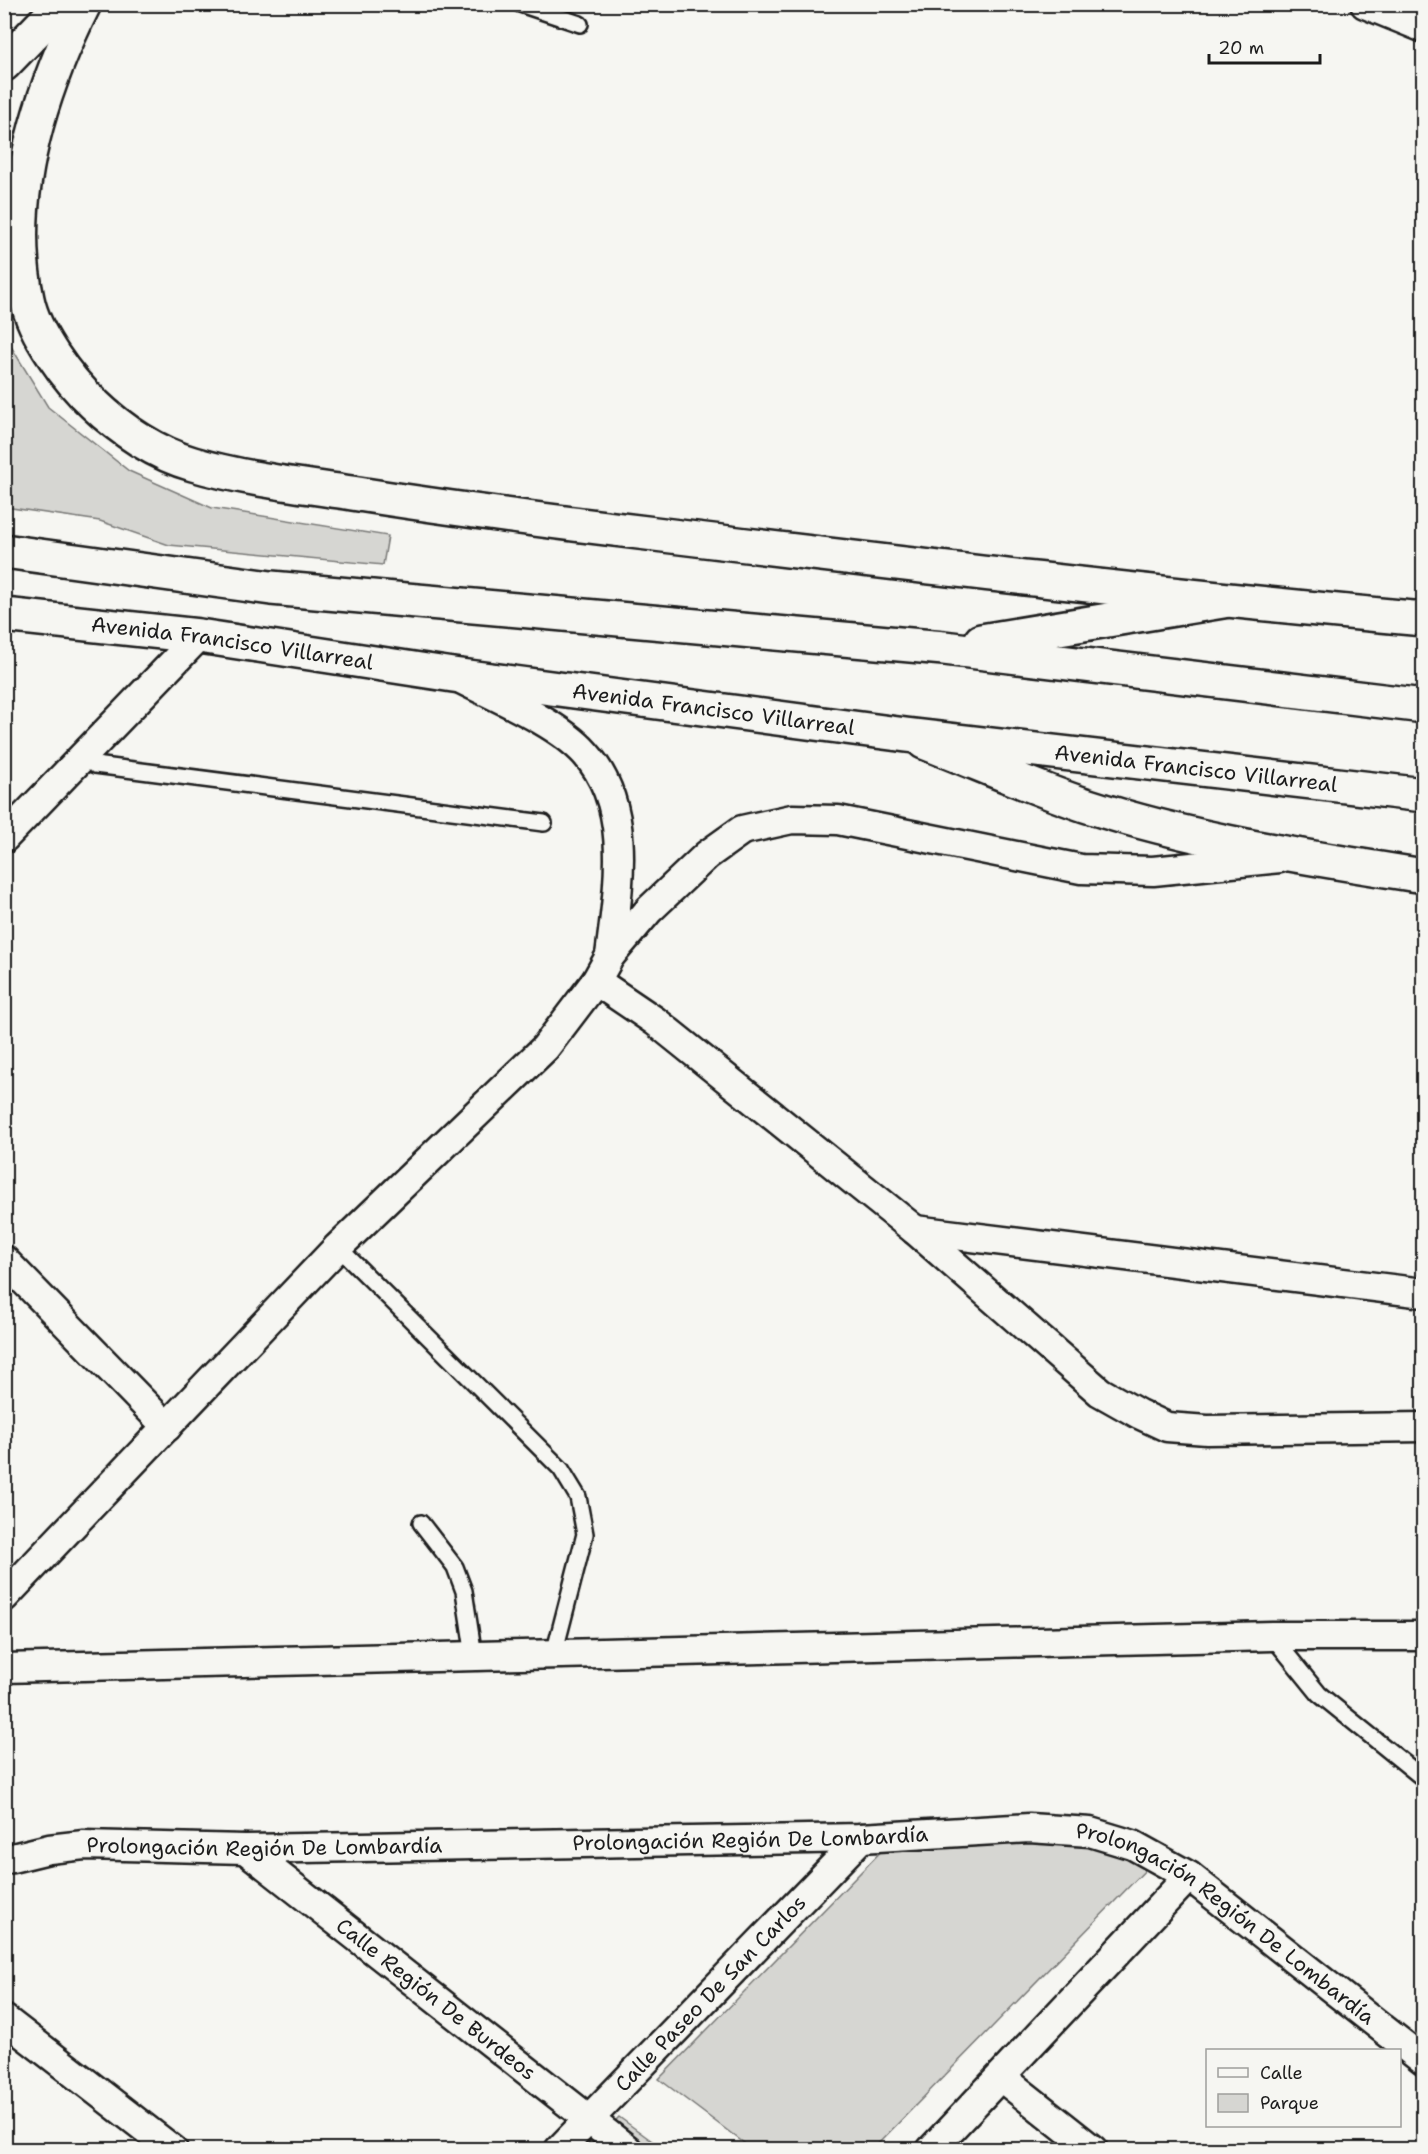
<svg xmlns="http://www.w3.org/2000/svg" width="1428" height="2154" font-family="'Shantell Sans',sans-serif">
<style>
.green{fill:#d6d6d2;stroke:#797977;stroke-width:1.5}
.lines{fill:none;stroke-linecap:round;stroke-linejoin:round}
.lane-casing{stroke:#1c1c1c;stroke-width:20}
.street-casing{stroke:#1c1c1c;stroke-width:33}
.primary-casing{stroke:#1c1c1c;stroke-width:38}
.highway-casing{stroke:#1c1c1c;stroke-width:38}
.lane{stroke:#f6f6f2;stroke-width:15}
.street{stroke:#f6f6f2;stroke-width:28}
.primary{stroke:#f6f6f2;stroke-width:33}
.highway{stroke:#f6f6f2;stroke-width:33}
.labels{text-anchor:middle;stroke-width:5;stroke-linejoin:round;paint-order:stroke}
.street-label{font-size:21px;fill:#1c1c1c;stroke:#f6f6f2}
</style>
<rect width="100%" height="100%" fill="#f6f6f2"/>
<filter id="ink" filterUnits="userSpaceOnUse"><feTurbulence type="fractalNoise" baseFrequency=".0167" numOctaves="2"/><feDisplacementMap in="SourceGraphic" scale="12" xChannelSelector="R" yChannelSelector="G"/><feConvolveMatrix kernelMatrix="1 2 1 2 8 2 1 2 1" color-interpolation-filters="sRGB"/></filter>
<g filter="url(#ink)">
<g class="green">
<polygon points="4,335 48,407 129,471 212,508 388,536 383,565 169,545 100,521 5,507"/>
<polygon points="1113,1827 1159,1856 873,2149 752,2149 659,2079 899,1833"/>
<polygon points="619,2117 663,2149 587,2150"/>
</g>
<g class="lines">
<defs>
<g id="lane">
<polyline points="520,4 580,24"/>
<polyline points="82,759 95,765 544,823"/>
<polyline points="338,1247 561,1469 578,1497 585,1534 554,1654"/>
<polyline points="421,1523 455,1567 464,1591 474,1656"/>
<polyline points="1272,1636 1319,1694 1424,1779"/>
</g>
<g id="street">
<polyline points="1365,4 1424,28"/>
<path d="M463,680c35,18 95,43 122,73 49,54 33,136 25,203"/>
<polyline points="4,838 199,636"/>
<polyline points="596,981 655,1021 915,1230 1100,1392 1139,1414 1167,1427 1207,1430 1424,1427"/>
<polyline points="915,1230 1424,1293"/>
<polyline points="4,1260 167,1427"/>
<polyline points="4,1597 338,1247 545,1048 596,981 610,956 649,910 707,855 742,830 792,819 838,820 1081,869 1153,871 1280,858"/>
<polyline points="4,1668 1272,1636 1424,1636"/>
<path id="s1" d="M245,1849l383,301"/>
<path id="s2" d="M4,1860l45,-11 35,-4 161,4 616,-11 168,-10 61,4 43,13 56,31 235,185"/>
<polyline points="4,2019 173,2150"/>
<polyline points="1001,2077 1093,2150"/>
<path id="s3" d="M559,2150l302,-312"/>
<polyline points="931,2150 1189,1876"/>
</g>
<g id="primary">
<path d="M84,4c-45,90 -78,195 -57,295 7,35 41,81 67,105 27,26 63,50 99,60 51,15 106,21 159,29 101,16 202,29 303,41 256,31 512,62 769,85"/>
<path d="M924,742c54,21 107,45 161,63 110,36 225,53 339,71"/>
</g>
<g id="highway">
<polyline points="4,64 62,4"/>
<polyline points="4,551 271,588 944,648 1424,706"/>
<path id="s4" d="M4,615l195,21 254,39 453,60 518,60"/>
<polyline points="981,641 1223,601"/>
</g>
</defs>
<use href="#lane" class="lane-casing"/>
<use href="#street" class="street-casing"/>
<use href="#primary" class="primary-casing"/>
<use href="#highway" class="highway-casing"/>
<use href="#lane" class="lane"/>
<use href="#street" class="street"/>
<use href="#primary" class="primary"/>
<use href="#highway" class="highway"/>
</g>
</g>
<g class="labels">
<g class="street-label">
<text dy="7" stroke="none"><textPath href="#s4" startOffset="230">Avenida Francisco Villarreal</textPath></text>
<text dy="7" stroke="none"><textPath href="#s4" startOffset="716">Avenida Francisco Villarreal</textPath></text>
<text dy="7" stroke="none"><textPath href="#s4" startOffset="1202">Avenida Francisco Villarreal</textPath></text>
<text dy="7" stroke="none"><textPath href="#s2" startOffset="748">Prolongación Región De Lombardía</textPath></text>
<text dy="7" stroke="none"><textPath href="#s2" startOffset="262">Prolongación Región De Lombardía</textPath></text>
<text dy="7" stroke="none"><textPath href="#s2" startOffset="1252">Prolongación Región De Lombardía</textPath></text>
<text dy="7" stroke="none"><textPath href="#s3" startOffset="218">Calle Paseo De San Carlos</textPath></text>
<text dy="7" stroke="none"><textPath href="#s1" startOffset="243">Calle Región De Burdeos</textPath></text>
</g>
</g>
<rect width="1428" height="2154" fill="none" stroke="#f6f6f2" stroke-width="24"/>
<rect x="12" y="12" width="1404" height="2130" fill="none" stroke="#1c1c1c" stroke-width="2" filter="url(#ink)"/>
<rect x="1206" y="2049" width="195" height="78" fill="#f6f6f2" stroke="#9f9f9c" stroke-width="1.5"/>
<rect x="1218" y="2068" width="30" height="9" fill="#f6f6f2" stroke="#9f9f9c" stroke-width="1.5"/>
<text x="1260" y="2079" font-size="18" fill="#1c1c1c">Calle</text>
<rect x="1218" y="2094" width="30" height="18" fill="#d6d6d2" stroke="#9f9f9c" stroke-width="1.5"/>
<text x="1260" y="2109" font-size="18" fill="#1c1c1c">Parque</text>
<path d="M1209 54v9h111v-9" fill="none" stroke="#1c1c1c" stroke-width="3"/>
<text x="1218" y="54" font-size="18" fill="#1c1c1c" stroke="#f6f6f2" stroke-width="4.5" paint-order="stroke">20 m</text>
</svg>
